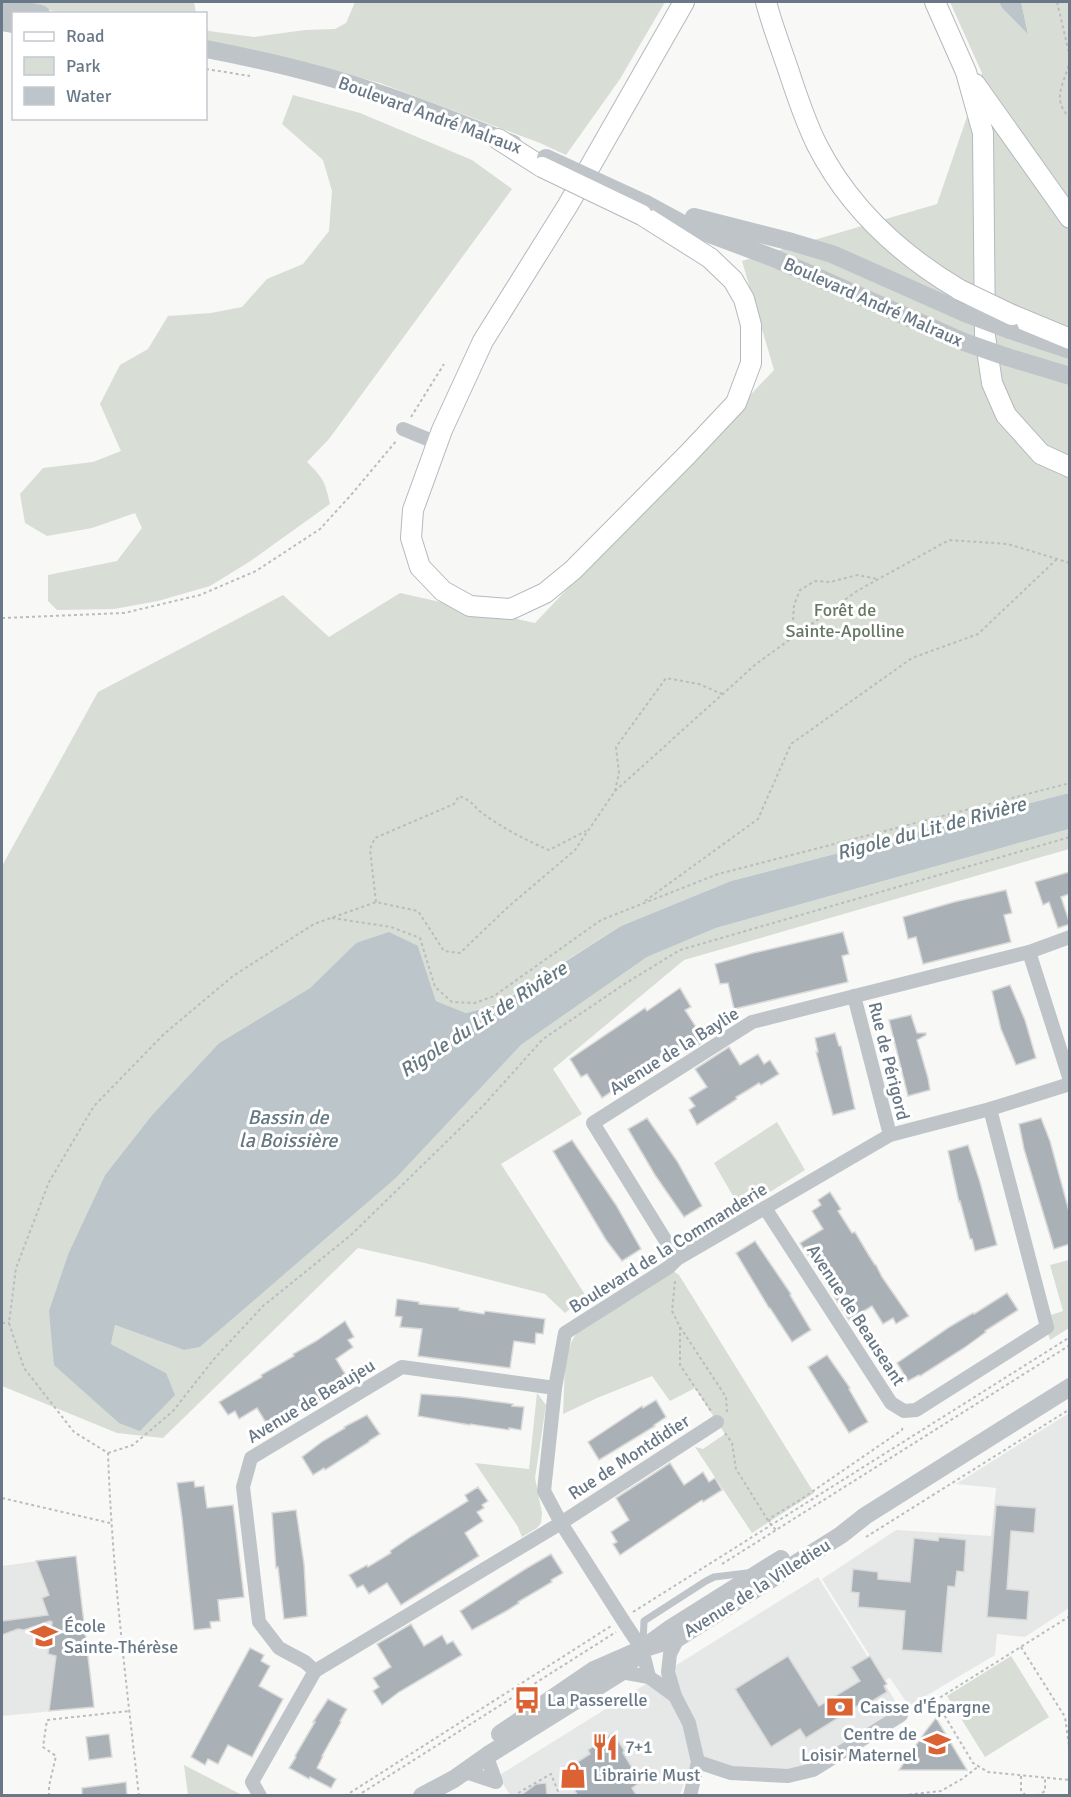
<svg xmlns="http://www.w3.org/2000/svg" width="1071" height="1797" font-family="Signika,sans-serif">
<style>
.built{fill:#e6e7e7}
.green{fill:#d8ddd5}
.water{fill:#bbc5ca}
.building{fill:#a9b1b7;stroke:#dadad8;stroke-width:1.5}
.lines{fill:none;stroke-linecap:round;stroke-linejoin:round}
.secondary-casing{stroke:#b4b9be;stroke-width:22}
.path{stroke:#babdc0;stroke-width:2;stroke-dasharray:3 3;stroke-linecap:butt}
.service{stroke:#bfc4c8;stroke-width:7}
.minor{stroke:#bfc4c8;stroke-width:14}
.tertiary{stroke:#bfc4c8;stroke-width:18}
.secondary{stroke:#fff;stroke-width:20}
.secondary-bridge-casing{stroke:#b4b9be;stroke-width:22;stroke-linecap:butt}
.tertiary-bridge{stroke:#bfc4c8;stroke-width:18}
.secondary-bridge{stroke:#fff;stroke-width:20}
.labels{text-anchor:middle;stroke-width:6;stroke-linejoin:round;paint-order:stroke}
.street-label{font-size:18px;fill:#697886;stroke:#fff}
.park-label{font-size:18px;fill:#667863;stroke:#fff}
.poi-label{font-size:18px;fill:#697886;stroke:#fff;text-anchor:start}
.water-label{font-size:20px;font-style:italic;fill:#657881;stroke:#fff}
</style>
<rect width="100%" height="100%" fill="#f8f8f6"/>
<g class="built">
<polygon points="1069,1413 1069,1608 1025,1637 997,1634 995,1655 909,1706 890,1678 885,1680 822,1579 896,1530 991,1536 996,1488 956,1484"/>
<polygon points="76,1556 94,1707 2,1716 2,1566"/>
<polygon points="818,1577 904,1715 822,1765 731,1776 689,1768 680,1795 510,1795 498,1776"/>
</g>
<g class="green">
<polygon points="20,2 194,2 196,13 61,13 20,3"/>
<polygon points="355,2 665,2 620,79 566,155 540,143 380,83 270,54 206,41 206,29 209,31 254,37 305,30 335,29 346,23"/>
<polygon points="950,2 999,2 1002,8 1028,33 1021,2 1069,2 1069,793 731,881 621,926 499,1003 466,1013 436,1001 418,946 356,943 310,988 219,1043 152,1115 105,1175 69,1252 54,1365 166,1373 111,1344 115,1325 184,1350 200,1347 396,1178 521,1045 647,957 716,928 1069,829 1069,849 684,960 553,1069 582,1114 501,1164 586,1296 565,1313 545,1294 425,1263 358,1248 163,1438 117,1433 2,1386 2,866 98,692 283,595 329,637 400,593 535,623 774,370 742,261 937,204 982,73"/>
<path d="M293,95l67,18 112,47 40,29 -183,250 -22,23c16,16 18,19 23,42l-81,58 -39,24 -52,15 -44,8 -57,1 -9,-9v-26l69,-14 25,-33 -7,-15 -43,15 -45,8 -22,-13 -5,-29 23,-26 50,-6 28,-11 -21,-47 20,-39 28,-16 20,-33 43,-3 31,-6 25,-28 36,-15 26,-33 3,-40 -9,-31 -41,-36z"/>
<polygon points="777,1122 805,1170 741,1210 714,1163"/>
<polygon points="1069,1260 1069,1328 1050,1340 1047,1329 1048,1316 1063,1311 1050,1265"/>
<path d="M673,1271l6,4 135,218 -62,40 -57,-86 8,2 22,-15 -30,-46 -25,13 -18,-25 -55,22 -34,16c2,-24 -1,-60 13,-80z"/>
<polygon points="537,1393 546,1405 535,1478 542,1513 541,1523 537,1528 522,1537 518,1527 475,1463 529,1469"/>
<polygon points="1011,1656 1049,1717 985,1757 947,1696"/>
<polygon points="184,1765 240,1794 188,1795"/>
</g>
<g class="water">
<polygon points="999,2 1021,2 1028,34 1002,8"/>
<polygon points="1069,793 1069,829 716,928 647,957 521,1045 396,1178 200,1347 184,1350 115,1325 111,1344 166,1373 175,1395 140,1431 119,1423 54,1365 49,1311 69,1252 105,1175 152,1115 219,1043 310,988 356,943 389,932 418,946 436,1001 466,1013 499,1004 621,926 731,881"/>
</g>
<g class="building">
<polygon points="1069,872 1069,894 1061,897 1070,924 1058,928 1049,902 1043,905 1035,882"/>
<polygon points="1006,890 1012,913 1004,915 1011,942 923,964 916,937 908,939 903,917 954,902"/>
<polygon points="843,932 849,954 842,956 848,982 734,1009 728,983 720,984 715,964 753,953"/>
<polygon points="1010,985 1025,1020 1036,1058 1016,1065 1001,1029 992,991"/>
<polygon points="680,988 691,1007 685,1010 705,1041 686,1053 681,1046 602,1098 587,1074 581,1077 570,1059 645,1008 647,1011"/>
<polygon points="911,1015 917,1033 926,1033 926,1035 917,1040 928,1078 930,1090 908,1096 889,1020"/>
<polygon points="835,1033 839,1046 841,1046 855,1109 833,1115 816,1052 818,1052 815,1038"/>
<polygon points="729,1047 740,1065 758,1054 764,1064 770,1060 779,1074 761,1085 759,1083 748,1090 736,1097 737,1099 697,1125 689,1110 695,1106 689,1098 707,1087 695,1069"/>
<polygon points="647,1118 677,1161 702,1206 684,1217 655,1175 628,1129"/>
<polygon points="1041,1118 1050,1141 1070,1215 1070,1244 1054,1249 1024,1149 1019,1124"/>
<polygon points="572,1140 616,1205 641,1249 622,1261 606,1240 553,1151"/>
<polygon points="968,1145 980,1182 997,1245 975,1251 972,1239 970,1239 960,1201 959,1202 948,1151"/>
<polygon points="830,1192 841,1209 838,1211 852,1233 855,1232 868,1254 875,1265 876,1265 882,1277 909,1316 899,1322 896,1324 893,1318 883,1324 872,1306 849,1320 800,1243 823,1229 812,1211 821,1205 818,1200"/>
<polygon points="755,1241 791,1294 790,1295 811,1330 792,1342 770,1308 769,1308 736,1253"/>
<polygon points="1007,1293 1018,1310 985,1331 986,1332 964,1348 920,1376 919,1375 908,1381 897,1363 951,1326 973,1313 974,1314"/>
<polygon points="397,1299 419,1302 419,1304 459,1308 459,1310 484,1314 485,1311 545,1319 543,1334 536,1333 535,1344 514,1341 510,1368 418,1356 422,1329 400,1327 402,1317 395,1316"/>
<polygon points="345,1321 354,1337 348,1340 353,1347 336,1359 350,1382 271,1431 257,1408 239,1419 235,1411 228,1415 219,1402 262,1377 261,1375 294,1356 293,1354 316,1341"/>
<polygon points="827,1355 850,1388 849,1389 868,1422 849,1433 808,1367"/>
<polygon points="421,1394 461,1397 513,1404 512,1406 524,1407 521,1430 509,1428 509,1430 470,1424 470,1425 418,1416"/>
<polygon points="656,1400 666,1417 654,1425 655,1426 599,1460 588,1442 642,1406 643,1408"/>
<polygon points="367,1415 380,1434 369,1441 369,1442 325,1470 324,1468 313,1475 302,1457 323,1441 345,1428 344,1427"/>
<polygon points="670,1463 684,1485 703,1472 709,1482 715,1478 722,1490 703,1502 702,1500 620,1555 613,1544 617,1542 611,1532 629,1520 616,1498"/>
<polygon points="194,1481 195,1487 204,1486 207,1508 233,1505 244,1597 218,1600 220,1621 210,1622 211,1628 194,1630 182,1518 177,1483"/>
<polygon points="478,1487 488,1501 482,1505 484,1508 477,1512 483,1521 465,1533 479,1556 401,1605 387,1583 369,1594 363,1585 357,1588 349,1575 367,1565 368,1567 391,1553 390,1551 412,1536 468,1501 465,1495"/>
<polygon points="996,1505 1036,1508 1034,1533 1011,1531 1007,1589 1029,1591 1027,1620 987,1617"/>
<polygon points="296,1510 304,1564 307,1616 284,1619 278,1567 276,1568 272,1513"/>
<polygon points="939,1537 966,1540 964,1572 957,1571 955,1587 948,1586 942,1653 902,1650 905,1611 858,1607 859,1593 851,1592 853,1569 878,1572 878,1579 910,1582 914,1538 938,1541"/>
<polygon points="551,1554 563,1573 551,1580 552,1582 518,1602 519,1603 508,1610 472,1630 460,1611 527,1568"/>
<polygon points="76,1556 94,1707 49,1711 56,1656 48,1654 52,1622 50,1621 24,1630 18,1629 2,1635 2,1621 48,1615 42,1598 49,1595 36,1561"/>
<polygon points="411,1624 424,1646 442,1635 447,1644 453,1641 462,1655 399,1692 382,1705 373,1691 379,1687 373,1678 391,1667 377,1644"/>
<polygon points="250,1648 264,1655 261,1661 270,1666 259,1686 283,1699 252,1757 228,1745 218,1764 208,1759 205,1765 191,1757"/>
<polygon points="788,1656 819,1706 860,1681 851,1667 870,1656 887,1684 884,1686 887,1692 864,1706 862,1703 806,1738 800,1729 771,1747 735,1689"/>
<polygon points="328,1699 347,1709 340,1721 341,1722 322,1756 323,1756 317,1768 336,1779 331,1788 310,1777 309,1779 289,1768 296,1757 295,1756 315,1722 313,1722"/>
<polygon points="936,1718 967,1770 899,1770 925,1732"/>
<polygon points="613,1733 624,1750 623,1753 641,1782 632,1788 637,1796 578,1796 567,1778 566,1769 590,1754 588,1750"/>
<polygon points="109,1734 112,1757 89,1760 86,1737"/>
<polygon points="126,1782 127,1796 82,1796 82,1788"/>
<polygon points="546,1783 547,1796 520,1796 536,1784"/>
</g>
<g class="lines">
<defs>
<g id="secondary">
<path d="M766,2c6,23 15,46 23,70 8,24 16,49 28,73 32,63 82,109 143,145"/>
<polyline points="935,2 966,72 983,133 985,336 992,383 1006,415 1041,454 1070,467"/>
<polyline points="975,84 1070,218"/>
<polyline points="498,139 542,167"/>
<polyline points="642,215 710,258 733,280 744,299 751,325 751,363 736,403 687,455 573,570 545,593 511,609 470,606 443,591 420,567 411,538 413,510 442,430 483,341 568,205 684,2"/>
<polyline points="1012,315 1070,339"/>
</g>
</defs>
<use href="#secondary" class="secondary-casing"/>
<g class="path">
<polyline points="1057,2 1070,57"/>
<path d="M1070,60c-5,24 -20,38 0,58"/>
<polyline points="206,69 250,76"/>
<polyline points="411,417 444,364"/>
<polyline points="2,618 124,613 200,595 256,571 320,529 351,495 397,440"/>
<polyline points="792,638 794,605 800,590 815,581 830,582 858,575 877,579"/>
<polyline points="615,791 619,773 616,747 666,678 699,684 722,694"/>
<polyline points="645,901 758,819 791,744 912,658 978,634 1057,559"/>
<path d="M376,902l-6,-53 5,-11 79,-34 5,-8c14,5 13,9 23,17 19,14 45,28 67,37l37,-19"/>
<polyline points="332,918 391,927 420,938 435,987 452,1002 475,1003 494,996 601,920 718,874 1070,783"/>
<polyline points="675,1281 672,1311 680,1327 680,1365 711,1411"/>
<polyline points="2,1323 9,1323"/>
<polyline points="680,1327 726,1397 727,1412"/>
<polyline points="725,1433 732,1443 736,1469 769,1522 776,1530"/>
<polyline points="108,1453 133,1445 173,1411 214,1359 263,1306 351,1235 482,1107 543,1039 626,983 680,950 1070,837"/>
<polyline points="2,1498 110,1523"/>
<polyline points="769,1522 770,1518 800,1500 902,1430 903,1425"/>
<polyline points="866,1537 1070,1409"/>
<polyline points="722,1564 1070,1345"/>
<polyline points="633,1612 1070,1337"/>
<polyline points="1021,1647 1065,1717 1070,1753"/>
<polyline points="613,1697 618,1705"/>
<polyline points="933,1702 943,1713 973,1763 988,1772 1070,1780"/>
<polyline points="913,1710 933,1702 1070,1616"/>
<polyline points="1021,1776 1021,1790 1026,1796"/>
<polyline points="49,1796 49,1786 56,1756 43,1747 47,1720 129,1711"/>
<path d="M139,1796c-13,-114 -27,-228 -31,-343l-34,-21 -50,-64 -15,-45 7,-55 33,-86 45,-76 70,-72 69,-58 81,-52 62,-22 42,9 26,40 16,2 48,-46 67,-57 40,-59 141,-127 101,-73 92,-51 59,4 62,19"/>
<polyline points="345,1796 611,1626"/>
<polyline points="357,1796 616,1632"/>
<polyline points="513,1796 551,1774 560,1796"/>
<polyline points="897,1796 941,1791 962,1779 979,1766"/>
<polyline points="1037,1796 1045,1791 1045,1778"/>
</g>
<polyline class="service" points="643,1644 644,1621 706,1581 714,1577 747,1573"/>
<g class="minor">
<polyline points="403,429 437,443"/>
<polyline points="1029,952 1070,1080"/>
<polyline points="854,996 890,1135"/>
<polyline points="765,1208 891,1403 904,1411 916,1410 1047,1327 990,1109"/>
<polyline points="677,1259 593,1123 752,1022 1029,952 1070,937"/>
<polyline points="555,1388 402,1367 251,1458 243,1487 259,1622 279,1648 305,1662 315,1671 561,1523 717,1422"/>
<polyline points="678,1638 670,1654 668,1672 675,1696 689,1723 698,1762 690,1796"/>
<polyline points="621,1672 649,1677 675,1696"/>
<polyline points="649,1677 642,1649 626,1625 561,1523 544,1491 555,1388 565,1333 669,1267 677,1259 890,1135 990,1109 1070,1084"/>
<polyline points="698,1762 731,1773 788,1776 813,1770 901,1715"/>
<polyline points="462,1774 469,1773 496,1782 488,1760 488,1755"/>
<polyline points="260,1796 252,1782 315,1671"/>
</g>
<g class="tertiary">
<polyline points="2,6 41,14"/>
<polyline points="2,22 14,24"/>
<path d="M206,49c57,11 114,24 169,43 47,15 92,34 138,52"/>
<polyline points="646,204 683,224 776,259 964,342"/>
<polyline points="694,217 792,242 832,254 965,313"/>
<polyline points="1010,330 1070,350"/>
<polyline points="1007,357 1070,376"/>
<polyline points="500,1734 594,1670 642,1649 671,1628 781,1559"/>
<polyline points="422,1796 454,1779 488,1755 621,1672 642,1649 678,1638 841,1535 865,1516 1070,1387"/>
</g>
<use href="#secondary" class="secondary"/>
<defs>
<g id="secondary-bridge">
<polyline points="542,167 642,215"/>
<polyline points="960,290 1012,315"/>
</g>
</defs>
<use href="#secondary-bridge" class="secondary-bridge-casing"/>
<g class="tertiary-bridge">
<polyline points="546,158 646,204"/>
<polyline points="965,313 1010,330"/>
<polyline points="964,342 1007,357"/>
</g>
<use href="#secondary-bridge" class="secondary-bridge"/>
</g>
<defs>
<symbol id="school-bare" viewBox="-9 -9 18 18"><path d="M0-5L7-2L0 1L-7-2ZM-4 1L0 2.5L4 1V4Q0 6-4 4Z" fill="#db6233" stroke="#fff" stroke-width="2.5" paint-order="stroke"/></symbol>
<symbol id="bus-bare" viewBox="-9 -9 18 18"><path d="M-5-6H5V4H4V6H2V4H-2V6H-4V4H-5ZM-3.5-4V0h7V-4ZM-3.5 1.2v1.5H-2V1.2ZM2 1.2v1.5H3.5V1.2Z" fill="#db6233" stroke="#fff" stroke-width="2.5" paint-order="stroke"/></symbol>
<symbol id="bank-bare" viewBox="-9 -9 18 18"><path d="M-6-4H6V4H-6ZM0-2.3a2.3 2.3 0 1 0 0 4.6a2.3 2.3 0 1 0 0-4.6Z" fill="#db6233" stroke="#fff" stroke-width="2.5" paint-order="stroke"/></symbol>
<symbol id="restaurant-bare" viewBox="-9 -9 18 18"><path d="M-5-6h1v4h1v-4h1v4h1v-4h1v5L-1.5 .5V6h-2V.5L-5-1ZM5-6V6H3V1.5H1.5Q1.5-4 5-6Z" fill="#db6233" stroke="#fff" stroke-width="2.5" paint-order="stroke"/></symbol>
<symbol id="shop-bare" viewBox="-9 -9 18 18"><path d="M-5-2.5h2.3a2.7 3.5 0 0 1 5.4 0H5L5.5 6h-11ZM-1.5-2.5h3a1.5 2.3 0 0 0-3 0Z" fill="#db6233" stroke="#fff" stroke-width="2.5" paint-order="stroke"/></symbol>
</defs>
<g fill-rule="evenodd">
<use href="#school-bare" x="25" y="1617" width="38" height="38"/>
<use href="#bus-bare" x="508" y="1681" width="38" height="38"/>
<use href="#bank-bare" x="821" y="1688" width="38" height="38"/>
<use href="#school-bare" x="918" y="1725" width="38" height="38"/>
<use href="#restaurant-bare" x="586" y="1728" width="38" height="38"/>
<use href="#shop-bare" x="554" y="1756" width="38" height="38"/>
</g>
<g class="labels">
<g class="street-label">
<text transform="translate(430 115) rotate(20)" y="6">Boulevard André Malraux</text>
<text transform="translate(873 302) rotate(24)" y="6">Boulevard André Malraux</text>
<text transform="translate(674 1051) rotate(-32)" y="6">Avenue de la Baylie</text>
<text transform="translate(889 1061) rotate(76)" y="6">Rue de Périgord</text>
<text transform="translate(668 1248) rotate(-32)" y="6">Boulevard de la Commanderie</text>
<text transform="translate(856 1315) rotate(57)" y="6">Avenue de Beauseant</text>
<text transform="translate(311 1401) rotate(-31)" y="6">Avenue de Beaujeu</text>
<text transform="translate(629 1457) rotate(-33)" y="6">Rue de Montdidier</text>
<text transform="translate(757 1588) rotate(-32)" y="6">Avenue de la Villedieu</text>
</g>
<g class="park-label">
<text x="845" y="616">Forêt de<tspan x="845" dy="21">Sainte-Apolline</tspan></text>
</g>
<g class="poi-label">
<text x="64" y="1632">École<tspan x="64" dy="21">Sainte-Thérèse</tspan></text>
<text x="547" y="1706">La Passerelle</text>
<text x="860" y="1713">Caisse d'Épargne</text>
<text x="917" y="1740" text-anchor="end">Centre de<tspan x="917" dy="21">Loisir Maternel</tspan></text>
<text x="625" y="1753">7+1</text>
<text x="593" y="1781">Librairie Must</text>
</g>
<g class="water-label">
<text transform="translate(931 828) rotate(-15)" y="7">Rigole du Lit de Rivière</text>
<text transform="translate(483 1019) rotate(-33)" y="7">Rigole du Lit de Rivière</text>
<text x="288" y="1124">Bassin de<tspan x="288" dy="23">la Boissière</tspan></text>
</g>
</g>
<rect width="1071" height="1797" fill="none" stroke="#697886" stroke-width="6"/>
<rect x="12" y="12" width="195" height="108" fill="#ffffff" stroke="#c3c9cf" stroke-width="1.5"/>
<rect x="24" y="32" width="30" height="9" fill="#ffffff" stroke="#c3c9cf" stroke-width="1.5"/>
<text x="66" y="42" font-size="18" fill="#697886">Road</text>
<rect x="24" y="57" width="30" height="18" fill="#d8ddd5" stroke="#c3c9cf" stroke-width="1.5"/>
<text x="66" y="72" font-size="18" fill="#697886">Park</text>
<rect x="24" y="87" width="30" height="18" fill="#bbc5ca" stroke="#c3c9cf" stroke-width="1.5"/>
<text x="66" y="102" font-size="18" fill="#697886">Water</text>
</svg>
